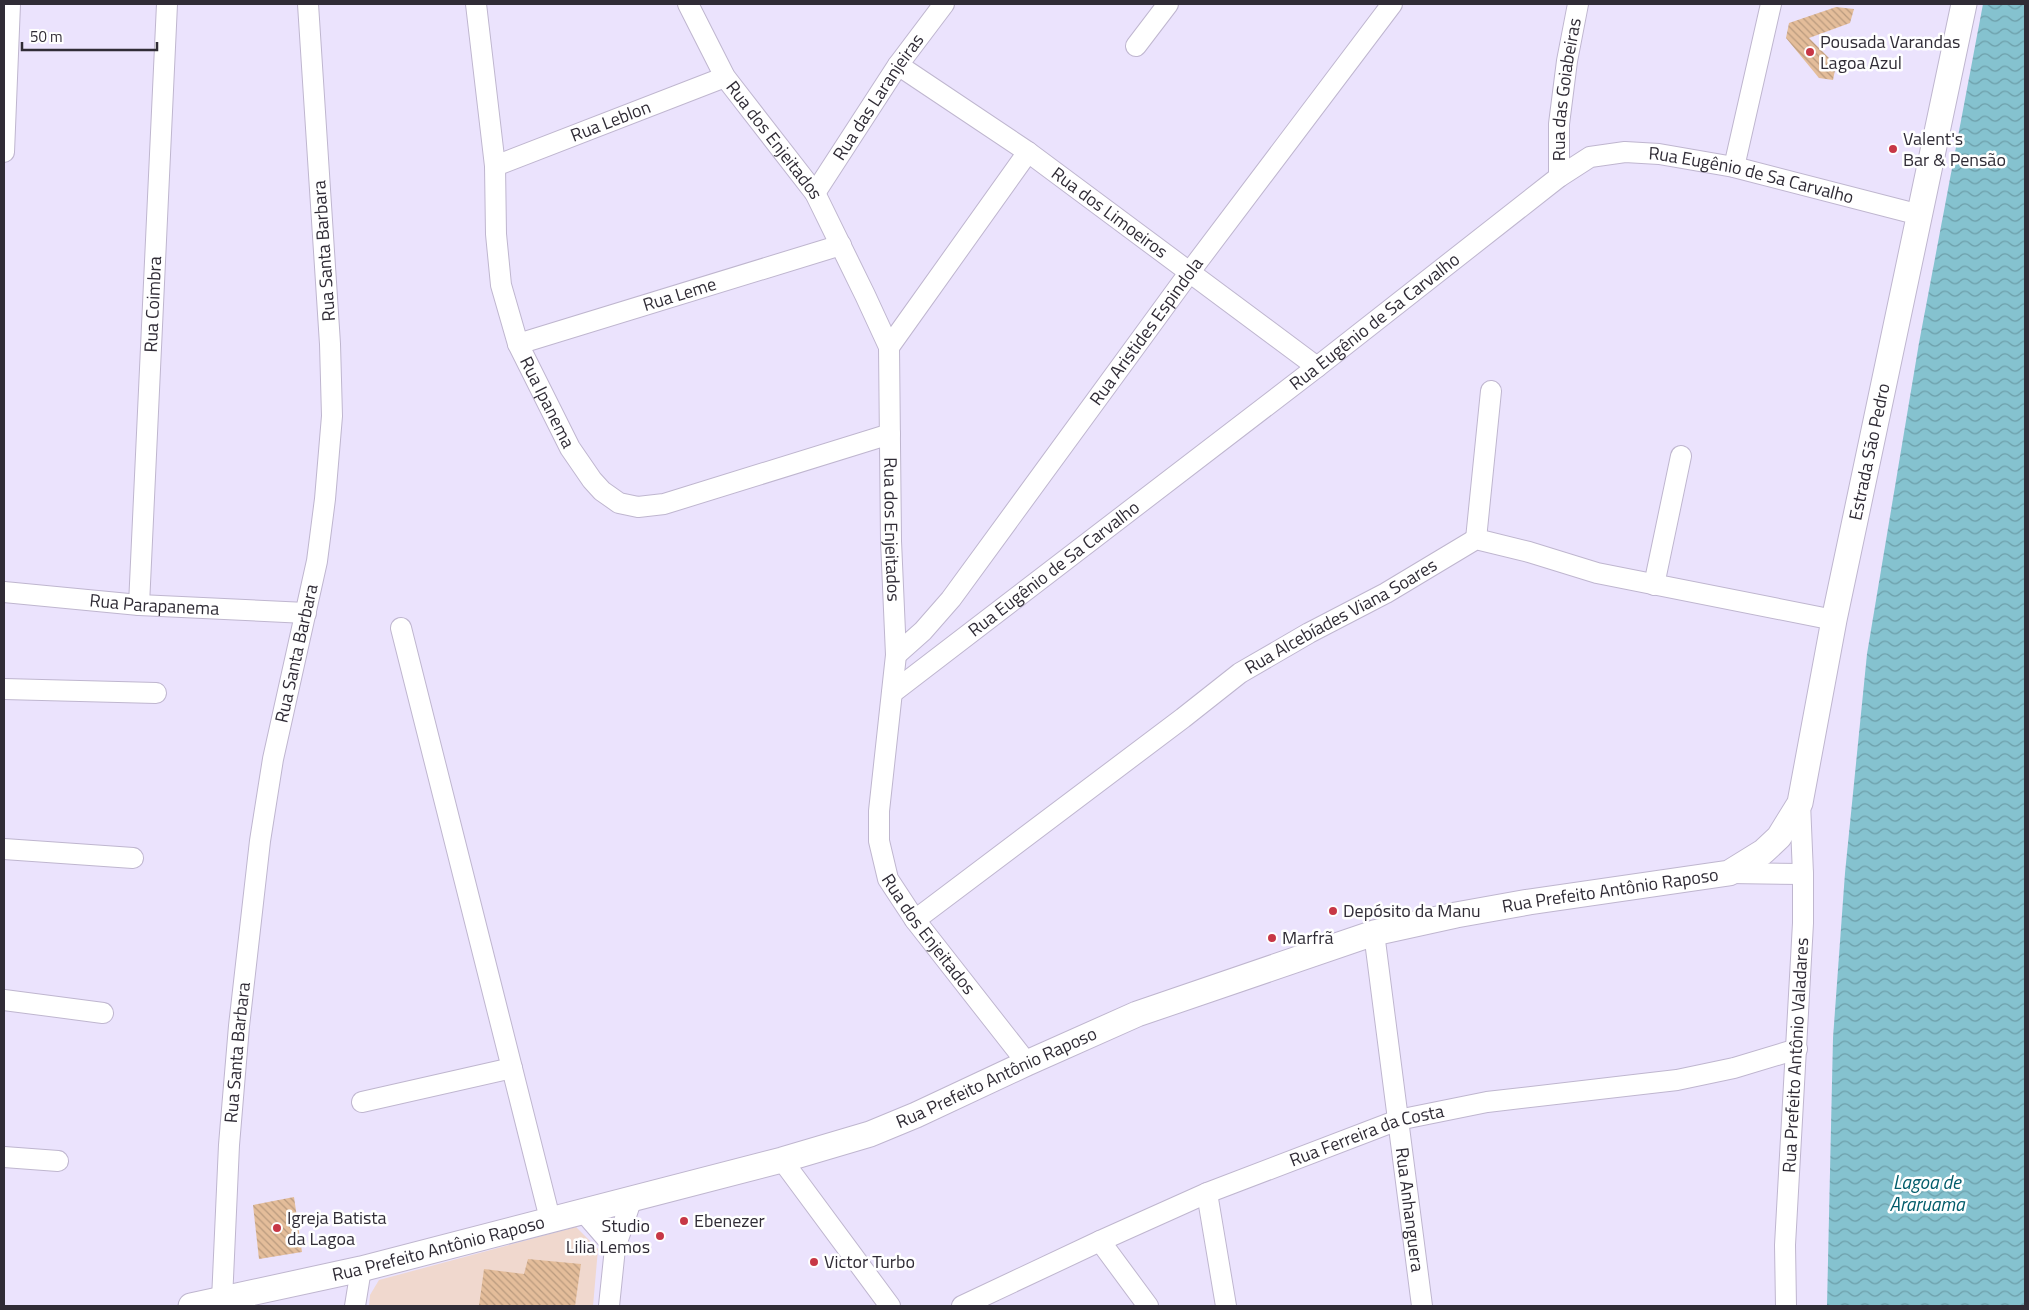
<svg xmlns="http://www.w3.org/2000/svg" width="2029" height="1310" font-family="'Titillium Web',sans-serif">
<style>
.education{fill:#f0d8ce}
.water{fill:url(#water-waves)}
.building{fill:url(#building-back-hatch)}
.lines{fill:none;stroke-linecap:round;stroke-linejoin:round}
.minor-casing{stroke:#bfb6cf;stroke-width:22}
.tertiary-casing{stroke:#bfb6cf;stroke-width:27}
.minor{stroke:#fff;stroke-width:20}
.tertiary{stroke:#fff;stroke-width:25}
.poi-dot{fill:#c73746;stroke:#fff;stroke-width:2}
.labels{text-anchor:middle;stroke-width:5;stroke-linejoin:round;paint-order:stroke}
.poi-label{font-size:18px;fill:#302c36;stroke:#fff;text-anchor:start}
.street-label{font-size:18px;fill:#302c36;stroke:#fff}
.water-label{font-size:19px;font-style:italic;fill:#025c6b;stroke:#fff}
</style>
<defs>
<pattern id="water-waves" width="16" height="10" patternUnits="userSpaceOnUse" patternTransform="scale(1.25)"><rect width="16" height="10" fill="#85c2cf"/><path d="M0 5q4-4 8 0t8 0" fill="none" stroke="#6d9ea9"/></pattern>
<pattern id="building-back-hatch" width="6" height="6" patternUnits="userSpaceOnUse" patternTransform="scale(1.25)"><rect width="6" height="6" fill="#e4bd9a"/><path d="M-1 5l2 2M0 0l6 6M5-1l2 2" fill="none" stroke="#b99a7e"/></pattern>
</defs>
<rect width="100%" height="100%" fill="#ebe3fd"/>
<polygon class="education" points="576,1227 598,1249 593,1306 369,1306 370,1295 379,1280"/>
<polygon class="water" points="1983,4 2025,4 2025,1306 1827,1306 1833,1038 1845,873 1867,654 1919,343"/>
<g class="building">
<polygon points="1836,7 1854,9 1850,23 1809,38 1836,65 1833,80 1819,78 1786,38 1789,23"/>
<polygon points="294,1197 302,1252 259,1259 253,1205"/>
<polygon points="528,1259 581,1264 575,1306 479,1306 484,1269 524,1274"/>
</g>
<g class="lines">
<defs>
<g id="minor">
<path id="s1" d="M476,4l19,162 1,68 5,51 17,59 52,104 22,32 10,11 17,12 19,4 26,-3 226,-70"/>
<path id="s2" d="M688,4l37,73 90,116 50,102 24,52 2,194 5,114 -17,156v30l9,38 27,41 112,143"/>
<polyline points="1136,46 1168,4"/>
<path id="s3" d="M898,65l130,87 289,215"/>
<polyline points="4,152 10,4"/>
<path id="s4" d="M495,166l230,-89"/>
<polyline points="1734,167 1771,4"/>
<path id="s5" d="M1559,177v-53l8,-63 11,-57"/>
<path id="s6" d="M815,193l83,-128 46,-61"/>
<path id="s7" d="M518,344l323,-99"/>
<polyline points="889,347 1028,152"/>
<polyline points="1476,539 1491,391"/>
<polyline points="1654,585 1681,456"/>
<path id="s8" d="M4,592l135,13 167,8"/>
<path id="s9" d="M139,605l28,-601"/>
<polyline points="401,628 550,1219"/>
<path id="s10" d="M896,655l27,-24 28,-32 238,-326 203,-269"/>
<polyline points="4,689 156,693"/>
<path id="s11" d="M892,693l425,-326 242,-190 31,-20 35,-5 34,2 75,13 186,48"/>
<polyline points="4,849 133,858"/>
<polyline points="1729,873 1803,874"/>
<path id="s12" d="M915,920l268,-202 57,-45 69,-40 77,-40 90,-54 53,13 68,21 237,47"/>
<path id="s13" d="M1374,933l48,373"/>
<polyline points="4,1000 103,1013"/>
<polyline points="362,1102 512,1068"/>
<polyline points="4,1157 58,1161"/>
<polyline points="782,1160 890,1306"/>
<polyline points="1207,1193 1226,1306"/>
<polyline points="582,1210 615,1248"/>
<polyline points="1100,1241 1148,1306"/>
<path id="s14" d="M222,1300l7,-155 10,-119 21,-185 13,-82 44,-198 8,-62 7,-83 -2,-72 -22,-340"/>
<polyline points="355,1306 361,1269"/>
<polyline points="609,1306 615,1248 632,1198"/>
<path id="s15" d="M962,1306l138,-65 107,-48 191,-73 89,-18 190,-22 57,-12 63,-19"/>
<path id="s16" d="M1786,1306l-1,-61 18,-322v-49l-3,-71"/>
</g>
<g id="tertiary">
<path id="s17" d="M191,1306l170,-37 421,-109 88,-26 46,-19 111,-52 110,-49 237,-81 82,-18 73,-13 200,-29 34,-21 16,-15 21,-34 34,-183 130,-616"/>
</g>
</defs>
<use href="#minor" class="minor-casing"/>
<use href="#tertiary" class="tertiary-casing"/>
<use href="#minor" class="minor"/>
<use href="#tertiary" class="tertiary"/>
</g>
<g class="poi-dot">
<circle cx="1810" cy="52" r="5"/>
<circle cx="1893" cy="149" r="5"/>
<circle cx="1333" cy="911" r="5"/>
<circle cx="1272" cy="938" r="5"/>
<circle cx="684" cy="1221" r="5"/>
<circle cx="277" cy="1228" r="5"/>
<circle cx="660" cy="1236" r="5"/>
<circle cx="814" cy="1262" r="5"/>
</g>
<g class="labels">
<g class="poi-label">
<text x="1820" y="48">Pousada Varandas<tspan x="1820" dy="21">Lagoa Azul</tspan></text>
<text x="1903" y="145">Valent's<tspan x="1903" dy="21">Bar &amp; Pensão</tspan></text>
<text x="1343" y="917">Depósito da Manu</text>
<text x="1282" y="944">Marfrã</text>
<text x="287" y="1224">Igreja Batista<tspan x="287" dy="21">da Lagoa</tspan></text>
<text x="694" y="1227">Ebenezer</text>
<text x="650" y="1232" text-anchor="end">Studio<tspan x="650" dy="21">Lilia Lemos</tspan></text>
<text x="824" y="1268">Victor Turbo</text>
</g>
<g class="street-label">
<text dy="6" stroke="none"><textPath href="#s5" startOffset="88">Rua das Goiabeiras</textPath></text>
<text dy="6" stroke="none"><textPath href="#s6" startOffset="115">Rua das Laranjeiras</textPath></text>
<text dy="6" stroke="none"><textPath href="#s4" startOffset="124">Rua Leblon</textPath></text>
<text dy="6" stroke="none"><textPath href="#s2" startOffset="162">Rua dos Enjeitados</textPath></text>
<text dy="6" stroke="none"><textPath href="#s11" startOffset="1044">Rua Eugênio de Sa Carvalho</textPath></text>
<text dy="6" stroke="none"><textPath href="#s3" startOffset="258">Rua dos Limoeiros</textPath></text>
<text transform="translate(324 251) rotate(-94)" y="6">Rua Santa Barbara</text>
<text dy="6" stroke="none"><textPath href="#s7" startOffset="169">Rua Leme</textPath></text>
<text dy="6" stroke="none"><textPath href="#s9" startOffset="301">Rua Coimbra</textPath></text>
<text dy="6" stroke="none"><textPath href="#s11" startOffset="609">Rua Eugênio de Sa Carvalho</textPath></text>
<text dy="6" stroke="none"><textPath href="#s10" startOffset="410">Rua Aristides Espindola</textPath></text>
<text dy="6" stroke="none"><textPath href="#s1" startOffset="409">Rua Ipanema</textPath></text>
<text dy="6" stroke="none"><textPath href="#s17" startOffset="2064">Estrada São Pedro</textPath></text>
<text dy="6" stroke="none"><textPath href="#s2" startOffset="582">Rua dos Enjeitados</textPath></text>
<text dy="6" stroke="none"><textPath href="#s11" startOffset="204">Rua Eugênio de Sa Carvalho</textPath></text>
<text dy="6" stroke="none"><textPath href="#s8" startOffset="151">Rua Parapanema</textPath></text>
<text dy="6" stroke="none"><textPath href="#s12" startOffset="524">Rua Alcebíades Viana Soares</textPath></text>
<text dy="6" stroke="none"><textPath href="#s14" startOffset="652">Rua Santa Barbara</textPath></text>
<text dy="6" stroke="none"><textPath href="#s17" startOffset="1484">Rua Prefeito Antônio Raposo</textPath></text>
<text dy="6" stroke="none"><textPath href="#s2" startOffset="1002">Rua dos Enjeitados</textPath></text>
<text dy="6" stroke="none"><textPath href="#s14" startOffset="248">Rua Santa Barbara</textPath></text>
<text dy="6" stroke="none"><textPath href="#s16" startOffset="251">Rua Prefeito Antônio Valadares</textPath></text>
<text dy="6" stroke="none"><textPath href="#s17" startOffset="839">Rua Prefeito Antônio Raposo</textPath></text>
<text dy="6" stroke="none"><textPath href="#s15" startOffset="440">Rua Ferreira da Costa</textPath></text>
<text dy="6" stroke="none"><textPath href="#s13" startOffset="279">Rua Anhanguera</textPath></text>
<text dy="6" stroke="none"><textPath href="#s17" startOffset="254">Rua Prefeito Antônio Raposo</textPath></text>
</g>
<g class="water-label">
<text x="1927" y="1189">Lagoa de<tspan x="1927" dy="22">Araruama</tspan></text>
</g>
</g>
<rect width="2029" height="1310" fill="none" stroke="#302c36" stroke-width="10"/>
<path d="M22 42v8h135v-8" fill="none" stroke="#302c36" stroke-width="2.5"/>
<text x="30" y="42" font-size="15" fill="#302c36" stroke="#ffffff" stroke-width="4" paint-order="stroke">50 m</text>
</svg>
